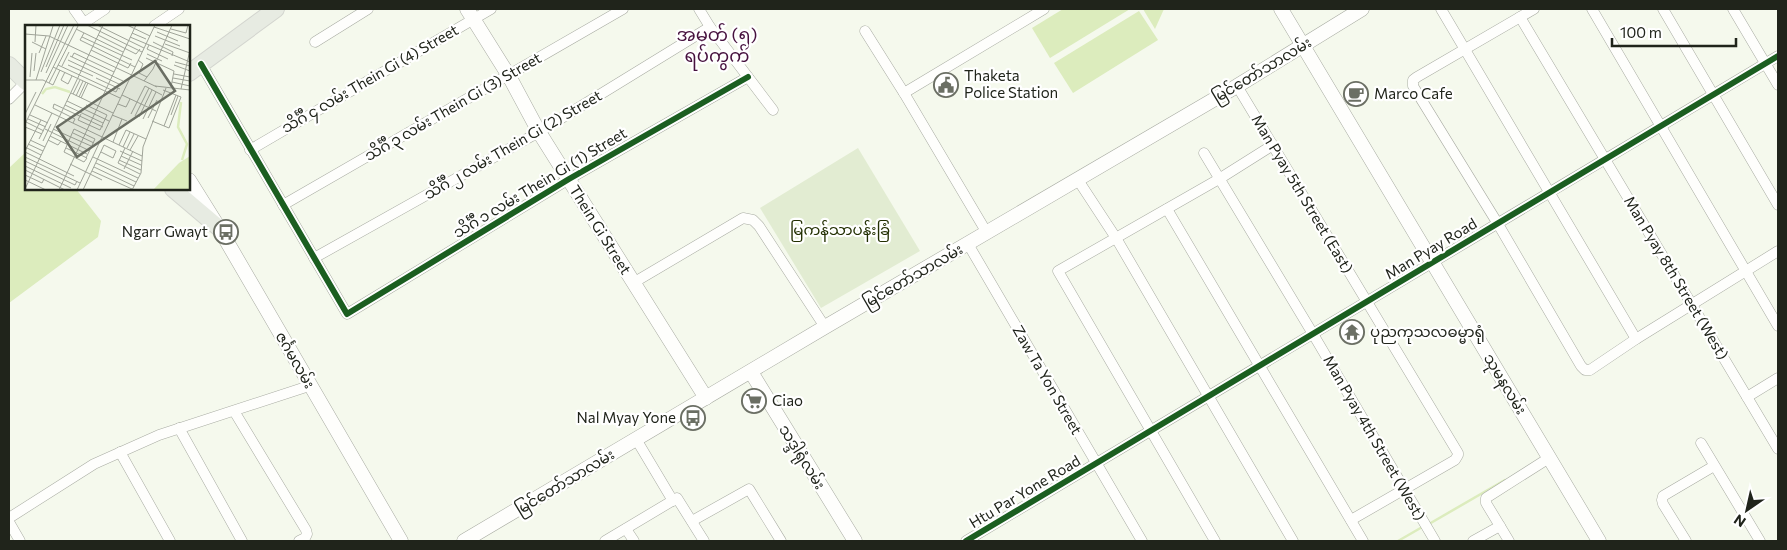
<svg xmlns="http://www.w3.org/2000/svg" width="1787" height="550" font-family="Commissioner,'Noto Sans Myanmar',sans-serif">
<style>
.green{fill:#e2ecd2}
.water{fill:#dcecbd}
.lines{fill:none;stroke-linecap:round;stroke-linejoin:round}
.stream{stroke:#dcecbd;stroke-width:2.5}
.street-casing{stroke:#a8aba2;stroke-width:11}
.secondary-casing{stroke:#a8aba2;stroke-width:15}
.primary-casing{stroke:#d3d5cf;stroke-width:18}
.street{stroke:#fefefc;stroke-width:10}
.secondary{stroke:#fefefc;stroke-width:14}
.primary{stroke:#e7ebe2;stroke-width:16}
.cycleway-casing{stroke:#fff;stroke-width:9}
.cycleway{stroke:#1b5e20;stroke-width:6}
.labels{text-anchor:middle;stroke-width:4.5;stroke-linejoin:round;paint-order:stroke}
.street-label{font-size:15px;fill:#20241b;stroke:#fff}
.poi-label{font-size:15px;fill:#20241b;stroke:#fff;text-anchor:start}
.park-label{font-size:15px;fill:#222f01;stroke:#fff}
.quarter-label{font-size:18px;fill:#46113e;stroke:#fff}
.inset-river{fill:none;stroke:#dcecbd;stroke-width:2.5}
.inset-road{fill:none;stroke:#a0a499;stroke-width:1}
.view{fill:#6b6f64;fill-opacity:0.15;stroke:#6b6f64;stroke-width:2.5}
.inset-edge{fill:none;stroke:#20241b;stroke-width:2.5}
</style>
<rect width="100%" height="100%" fill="#f5f9ed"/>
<polygon class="green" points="858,148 920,251 821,308 760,208"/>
<g class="water">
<polygon points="1063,9 1130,9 1050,58 1032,28"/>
<polygon points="1143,9 1164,9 1155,29"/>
<polygon points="1139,11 1158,40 1073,93 1054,63"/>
<polygon points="26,152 26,189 76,189 101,221 98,237 9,303 9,168"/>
</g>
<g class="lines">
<g class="stream">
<polyline points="1429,524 1505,480"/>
<polyline points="1398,541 1424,526"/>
</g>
<defs>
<g id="street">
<polyline points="74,9 86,26"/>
<polyline points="699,9 710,27 773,110"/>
<polyline points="1441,9 1636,339"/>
<polyline points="1534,9 1417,77 1413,80 1413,86 1498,224 1581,366 1585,370 1590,370 1636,339 1778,251"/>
<polyline points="1592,9 1778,326"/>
<polyline points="1663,9 1778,205"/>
<polyline points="1733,9 1778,85"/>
<polyline points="1520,17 1778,449"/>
<polyline points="84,23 105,9"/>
<polyline points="154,26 179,9"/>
<polyline points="865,31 904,93 987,233"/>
<polyline points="315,42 368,9"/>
<polyline points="201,64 347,314 569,179 748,77"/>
<polyline points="1237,86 1458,453 1458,455 1455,460 1351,520"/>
<polyline points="904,93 1044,9"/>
<polyline points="9,99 26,82"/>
<polyline points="250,150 491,9"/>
<polyline points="1204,153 1313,334 1435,541"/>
<polyline points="1078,180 1116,238 1293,541"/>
<polyline points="283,205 623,9"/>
<polyline points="1167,209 1363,541"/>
<polyline points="968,244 1142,541"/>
<polyline points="314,258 539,132 710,27"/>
<polyline points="633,283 743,218 753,220 759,226 825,327"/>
<polyline points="1747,397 1778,378"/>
<polyline points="234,411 306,530 307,534 305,538 299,541"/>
<polyline points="179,428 242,541"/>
<polyline points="636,439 673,501"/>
<polyline points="1701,443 1760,541"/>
<polyline points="120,452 170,541"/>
<polyline points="9,518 94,464 159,435 309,386"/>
<polyline points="692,521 749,489 781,541"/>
<polyline points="9,522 20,541"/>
<polyline points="626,529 634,541"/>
<polyline points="605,541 677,498 704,541"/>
<polyline points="966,541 1778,56"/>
<polyline points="1215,541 1058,271 1219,179 1273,145"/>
<polyline points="1473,541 1500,526"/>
<polyline points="1509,541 1486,503 1486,498 1549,458"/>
<polyline points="1686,541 1663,504 1662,500 1663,496 1714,466"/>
</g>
<g id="secondary">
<polyline points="467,9 509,76 539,132 706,398"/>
<polyline points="1281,9 1599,541"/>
<polyline points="189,180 219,228 401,541"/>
<polyline points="751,372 855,541"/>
<polyline points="464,541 825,327 1237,86 1362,9"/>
</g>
<g id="primary">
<polyline points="9,65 26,82"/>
<polyline points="189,73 276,9"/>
<polyline points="173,189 219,228"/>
</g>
</defs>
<use href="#street" class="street-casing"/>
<use href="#secondary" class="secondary-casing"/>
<use href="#primary" class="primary-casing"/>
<use href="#street" class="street"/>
<use href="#secondary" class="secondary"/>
<use href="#primary" class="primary"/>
<defs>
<g id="cycleway">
<polyline points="201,64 347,314 569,179 748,77"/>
<polyline points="966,541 1778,56"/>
</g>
</defs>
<use href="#cycleway" class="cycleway-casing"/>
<use href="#cycleway" class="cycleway"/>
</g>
<defs>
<symbol id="civic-ring" viewBox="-11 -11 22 22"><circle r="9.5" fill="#fff" stroke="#6b6f64" stroke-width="1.5"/><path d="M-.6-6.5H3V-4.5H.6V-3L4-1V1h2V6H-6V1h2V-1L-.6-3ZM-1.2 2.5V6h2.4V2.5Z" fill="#6b6f64"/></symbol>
<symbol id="cafe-ring" viewBox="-11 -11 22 22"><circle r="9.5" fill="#fff" stroke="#6b6f64" stroke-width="1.5"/><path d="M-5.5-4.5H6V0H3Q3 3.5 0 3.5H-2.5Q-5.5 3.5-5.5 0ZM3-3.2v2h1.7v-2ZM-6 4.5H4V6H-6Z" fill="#6b6f64"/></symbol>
<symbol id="bus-ring" viewBox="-11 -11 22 22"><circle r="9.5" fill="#fff" stroke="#6b6f64" stroke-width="1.5"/><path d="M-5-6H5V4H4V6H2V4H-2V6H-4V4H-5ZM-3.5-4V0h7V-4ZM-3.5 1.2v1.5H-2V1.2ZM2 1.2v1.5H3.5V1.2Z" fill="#6b6f64"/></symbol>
<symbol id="temple-ring" viewBox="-11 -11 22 22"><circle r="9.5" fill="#fff" stroke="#6b6f64" stroke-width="1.5"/><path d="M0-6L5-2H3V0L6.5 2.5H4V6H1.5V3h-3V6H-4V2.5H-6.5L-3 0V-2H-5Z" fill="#6b6f64"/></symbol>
<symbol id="supermarket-ring" viewBox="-11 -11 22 22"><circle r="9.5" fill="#fff" stroke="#6b6f64" stroke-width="1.5"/><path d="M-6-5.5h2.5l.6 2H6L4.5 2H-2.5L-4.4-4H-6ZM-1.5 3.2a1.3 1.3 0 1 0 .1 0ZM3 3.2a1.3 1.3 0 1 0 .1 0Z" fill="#6b6f64"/></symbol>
</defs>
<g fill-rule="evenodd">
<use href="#civic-ring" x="932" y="71" width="28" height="28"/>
<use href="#cafe-ring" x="1342" y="80" width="28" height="28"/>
<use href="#bus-ring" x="212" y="218" width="28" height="28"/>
<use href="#temple-ring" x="1338" y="318" width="28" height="28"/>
<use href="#supermarket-ring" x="740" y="387" width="28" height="28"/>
<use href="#bus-ring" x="679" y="404" width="28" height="28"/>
</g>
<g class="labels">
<g class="street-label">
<text transform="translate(1262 70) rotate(-31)" y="5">မြင်တော်သာလမ်း</text>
<text transform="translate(370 79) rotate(-30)" y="5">သိင်္ဂီ ၄ လမ်း Thein Gi (4) Street</text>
<text transform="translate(453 107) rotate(-30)" y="5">သိင်္ဂီ ၃ လမ်း Thein Gi (3) Street</text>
<text transform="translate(513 145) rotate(-30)" y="5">သိင်္ဂီ ၂ လမ်း Thein Gi (2) Street</text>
<text transform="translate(540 183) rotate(-31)" y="5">သိင်္ဂီ ၁ လမ်း Thein Gi (1) Street</text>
<text transform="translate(1302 194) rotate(59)" y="5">Man Pyay 5th Street (East)</text>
<text transform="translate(600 230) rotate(58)" y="5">Thein Gi Street</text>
<text transform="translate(1431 249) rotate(-31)" y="5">Man Pyay Road</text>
<text transform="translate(913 276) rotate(-30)" y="5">မြင်တော်သာလမ်း</text>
<text transform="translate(1676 278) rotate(59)" y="5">Man Pyay 8th Street (West)</text>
<text transform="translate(295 360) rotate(60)" y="5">ဇင်္ဂမလမ်း</text>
<text transform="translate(1047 380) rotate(60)" y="5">Zaw Ta Yon Street</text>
<text transform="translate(1505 384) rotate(59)" y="5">သုမနလမ်း</text>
<text transform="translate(1374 438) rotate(60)" y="5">Man Pyay 4th Street (West)</text>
<text transform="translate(802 457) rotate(58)" y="5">သဒ္ဒါရုံလမ်း</text>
<text transform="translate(565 482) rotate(-31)" y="5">မြင်တော်သာလမ်း</text>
<text transform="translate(1025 492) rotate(-31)" y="5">Htu Par Yone Road</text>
</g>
<g class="poi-label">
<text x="964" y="81">Thaketa<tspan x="964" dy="17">Police Station</tspan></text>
<text x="1374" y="99">Marco Cafe</text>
<text x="208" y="237" text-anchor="end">Ngarr Gwayt</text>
<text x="1370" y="337">ပုညကုသလဓမ္မာရုံ</text>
<text x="772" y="406">Ciao</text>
<text x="676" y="423" text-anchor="end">Nal Myay Yone</text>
</g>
<g class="park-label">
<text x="840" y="235">မြကန်သာပန်းခြံ</text>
</g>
<g class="quarter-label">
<text x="717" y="41">အမှတ် (၅)<tspan x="717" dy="21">ရပ်ကွက်</tspan></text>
</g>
</g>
<g transform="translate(25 25)">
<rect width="165" height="165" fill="#f5f9ed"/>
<path d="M165,131v34h-37l26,-27z" fill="#dcecbd"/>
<path class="inset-river" d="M17,69l4,-5 9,-2 15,5M156,77l-3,25 9,17 -5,16"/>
<path class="inset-road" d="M62,0l55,27M72,0l47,23M102,0l23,11M129,2l36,12M51,4l47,23M146,4l15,4 2,-8M132,7l21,9M59,8l-4,7 55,27M107,8l14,6M0,9l24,2 108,51M73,10l38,19 4,-5M130,11l25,10M57,12l50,23M105,12l60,25M7,17l14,7M10,17l1,-17M128,17l20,10 -1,4M140,19l25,9M124,20l-2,4 21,10M66,25l37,18 3,-5M14,28l7,-17M122,29l15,7M45,31l53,25M47,32l2,-4 40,19M121,33l28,13 -3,16M43,35l53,25M113,35l5,4 -4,9 8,4M150,37l15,4M33,40l58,27 2,-4M43,40l25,11M149,40l16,6M37,41l7,-14M21,42l18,-42M28,42l67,31M9,46l2,-18M16,47l19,-47M40,47l-4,8 7,4 4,-8M21,48l22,-48M149,49l16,3M5,52l2,-24M71,53l24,11M148,53l17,3M0,55h18l10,5 7,-15M11,55l17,-54M119,56l9,-12 19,-44M147,57l18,4M24,58l29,-57M130,61l35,4M156,64l9,-39M46,68l42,20M48,69l7,-14M97,70l34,16M51,71l7,-15M54,72l7,-15M56,73l7,-15M42,76l42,20M93,79l8,3 4,-8M10,80l107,51M40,80l38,18M61,80l21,10 -7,15M0,89l11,-22M56,89l-3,6 22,10M106,89l14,-28 17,9M5,90l18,8M87,90l15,6M146,90l7,-19M110,91l14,-28M114,92l13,-27M123,93l9,-18M3,94l18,8M118,94l13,-27M127,96l17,7 12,-31 -18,-7M1,97l18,9M48,98l2,-4 -22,-11 1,-4 49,23M0,99l49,-99M139,101l12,-31M0,102l17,7M20,104l45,22M28,104l38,17M48,108l21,10M25,111l37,18M14,114l13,-26M5,115l15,7M23,115l10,5 3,-4M18,116l8,-17M88,117l9,-23M3,119l15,7M94,120l7,-15 20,9M0,122l16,8M98,122l7,-15M41,123l21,10M100,123l-7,15 22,11M102,123l7,-14M105,125l8,-14M0,126l16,-31M95,126l22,10M0,127l49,24M76,127l12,6 3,-7 -12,-6M96,131l20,9M0,132l55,26M68,132l45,21M61,133l9,-19 -21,-10 -10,23 20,10 3,-4M94,135l22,10M0,136l50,24 2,-4M71,138l40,19M45,139l32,16M0,141l46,22M69,142l40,19M99,144l9,-18M0,145l40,20M67,146l40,18M0,150l17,8 2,-4M0,155l21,10M0,164l78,-164M34,165l77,-165M52,165l78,-165M58,165l21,-45M107,165l9,-17 2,-26 23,-59"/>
<path class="view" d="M130,36l20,30 -98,66 -20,-30z"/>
<rect width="165" height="165" class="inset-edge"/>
</g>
<rect width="1787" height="550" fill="none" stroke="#20241b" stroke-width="20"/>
<g transform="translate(1747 510) rotate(214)" stroke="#ffffff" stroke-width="4" paint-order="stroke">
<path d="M0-4L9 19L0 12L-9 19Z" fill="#20241b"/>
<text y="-8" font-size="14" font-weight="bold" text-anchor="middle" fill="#20241b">N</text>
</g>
<path d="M1612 38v8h124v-8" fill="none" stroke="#20241b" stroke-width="2.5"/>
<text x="1620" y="38" font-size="15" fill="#20241b" stroke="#ffffff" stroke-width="4" paint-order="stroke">100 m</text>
</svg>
